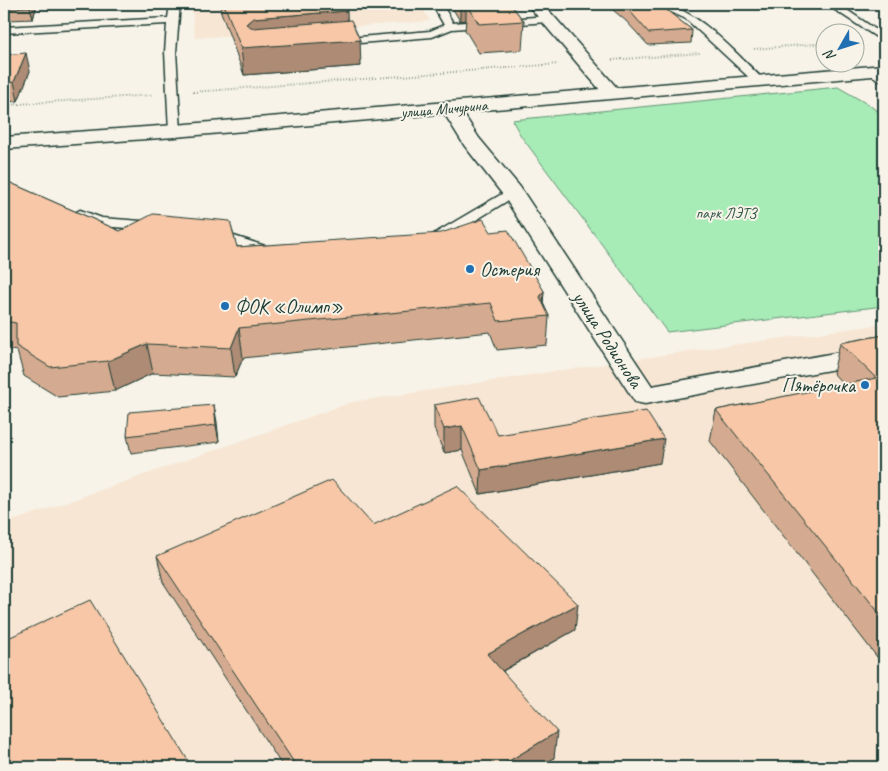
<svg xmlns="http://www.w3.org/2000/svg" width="888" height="771" font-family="Caveat,sans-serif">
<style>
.built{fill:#f7e6d4}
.green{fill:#a7ebb6;stroke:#639475}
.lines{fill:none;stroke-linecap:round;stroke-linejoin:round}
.service-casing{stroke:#1f3d34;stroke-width:3}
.minor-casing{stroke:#1f3d34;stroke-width:3}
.secondary-casing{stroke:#1f3d34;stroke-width:3}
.path{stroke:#1f3d34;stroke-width:2;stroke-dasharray:0.5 2.5;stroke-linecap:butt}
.service{fill:#f7f3e8;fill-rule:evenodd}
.minor{fill:#f7f3e8;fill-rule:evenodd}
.secondary{fill:#f7f3e8;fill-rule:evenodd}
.wall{fill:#d4ab90;stroke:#1f3d34}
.shaded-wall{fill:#ad8b75;stroke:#1f3d34}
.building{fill:#f7c7a7;stroke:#1f3d34}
.poi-dot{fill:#1f6fb2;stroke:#f7f3e8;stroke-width:2}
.labels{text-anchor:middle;stroke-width:4;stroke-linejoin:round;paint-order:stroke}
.far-street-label{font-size:16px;fill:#1f3d34;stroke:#f7f3e8}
.far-park-label{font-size:16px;fill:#335748;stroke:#f7f3e8}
.poi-label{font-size:20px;fill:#1f3d34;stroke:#f7f3e8;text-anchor:start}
.street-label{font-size:20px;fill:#1f3d34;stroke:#f7f3e8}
</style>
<rect width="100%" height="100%" fill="#f7f3e8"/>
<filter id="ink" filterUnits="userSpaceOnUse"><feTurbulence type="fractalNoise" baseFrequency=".02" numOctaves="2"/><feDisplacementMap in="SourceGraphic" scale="10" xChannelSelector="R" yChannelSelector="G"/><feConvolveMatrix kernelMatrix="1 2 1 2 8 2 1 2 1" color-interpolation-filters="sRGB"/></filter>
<g filter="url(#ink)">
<g class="built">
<polygon points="191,4 420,4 430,21 195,38"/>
<polygon points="884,324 884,767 4,767 4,524 352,402 690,351"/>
</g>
<polygon class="green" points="838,87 869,105 884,116 884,306 667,332 521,136 512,120"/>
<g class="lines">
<defs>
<g id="service">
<polygon points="170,4 180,4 176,52 181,131 175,135 169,131 165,52 167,24 4,33 4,27 168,18"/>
<polygon points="432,4 442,4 453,23 548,16 553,19 548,22 452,29 432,37 336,45 331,42 336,39 430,31 444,25"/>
<path d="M654,4c38,-3 83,51 110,76l2,2 -2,2h-8l-70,-65z"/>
<polygon points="832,4 838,4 884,35 884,42 832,8"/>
<polygon points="878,4 884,4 884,7 880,6"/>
<polygon points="872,68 884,75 884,83 868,73 866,71 868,69"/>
<polygon points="512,188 519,192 517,195 437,244 427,244 425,241 427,238"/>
<polygon points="80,210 102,218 154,222 159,223 161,226 159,229 154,230 100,226 75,217 73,214"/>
<polygon points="212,229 278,250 280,253 278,256 273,257 207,236 205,233 207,230"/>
</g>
<g id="minor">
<polygon points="527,4 543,4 618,89 621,93 618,97 612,98 606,97"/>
<polygon points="450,102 457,104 479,138 520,187 652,386 884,344 884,360 645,404 635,402 503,195 464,145 441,108 443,104"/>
</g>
<polygon id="secondary" points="884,65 884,75 175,137 4,149 4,137 175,125"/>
</defs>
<use href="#service" class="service-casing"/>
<use href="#minor" class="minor-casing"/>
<use href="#secondary" class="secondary-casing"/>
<g class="path">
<polyline points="754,49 826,43"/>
<polyline points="612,60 700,53"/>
<polyline points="193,92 558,64"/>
<polyline points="4,105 152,95"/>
</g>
<use href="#service" class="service"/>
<use href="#minor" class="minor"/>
<use href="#secondary" class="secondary"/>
</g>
<g class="wall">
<polygon points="7,4 37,4 33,19 8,20 5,8"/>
<polygon points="220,4 343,4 347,20 361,66 244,75 221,12"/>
<polygon points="450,4 510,4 524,21 522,50 479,53 465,30 466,20 460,21"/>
<polygon points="606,4 659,4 692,30 691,43 648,45 626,21"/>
<polygon points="4,55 30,71 18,101 4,102"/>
<polygon points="4,180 120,231 237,247 491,232 544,291 543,303 549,316 547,345 497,350 490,332 243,358 235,377 153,373 115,391 58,397 24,376 17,351 4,349"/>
<polygon points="884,335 884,655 877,657 710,441 716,410 844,385 833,373 840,343"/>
<polygon points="214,405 219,442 131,453 127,436"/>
<polygon points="434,405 498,435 660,463 480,494 462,450 444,453 434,428"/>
<polygon points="373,525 575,630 503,671 554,758 540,767 283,767 163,582 157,556"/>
</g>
<g class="shaded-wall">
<polygon points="31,4 37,4 33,19 30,7"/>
<polygon points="460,4 466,4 466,20 460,21"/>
<polygon points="347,11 348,36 360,40 361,66 244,75 241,48 246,24 253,18"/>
<polygon points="26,53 30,71 18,101 14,82"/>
<polygon points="544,291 542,316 540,297"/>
<polygon points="239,328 243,358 235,377 231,348"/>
<polygon points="147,344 153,373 115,391 108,361"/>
<polygon points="214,405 217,422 219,442 216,425"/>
<polygon points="462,426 462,450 444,453 444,429"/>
<polygon points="664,439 660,463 480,494 481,470"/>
<polygon points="578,604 575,630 486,680 487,654"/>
<polygon points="884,636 884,655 877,657"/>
<polygon points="557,732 554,758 540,767 499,767"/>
</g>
<g class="building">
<polygon points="7,4 31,4 30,7 5,8"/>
<polygon points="224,4 343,4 347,11 253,18 246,24 253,28 351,20 360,40 241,48"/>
<polygon points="467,4 510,4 524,21 479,24"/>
<polygon points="621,4 659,4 692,30 649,33 628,9"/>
<polygon points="26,53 14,82 4,83 4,55"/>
<polygon points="4,180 120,231 153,214 230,221 237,247 441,233 483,219 491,232 508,230 544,291 540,297 549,316 498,321 491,303 239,328 231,348 147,344 108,361 50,367 16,346 16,323 4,321"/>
<polygon points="884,335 884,619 716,410 876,378 840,343"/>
<polygon points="479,397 498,435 646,411 664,439 481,470 462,426 444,429 434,405"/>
<polygon points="214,405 216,425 127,436 129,412"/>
<polygon points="332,480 373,525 457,486 578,604 487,654 557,732 499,767 297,767 157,556"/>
<polygon points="90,600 192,767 4,767 4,640"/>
</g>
</g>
<g class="poi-dot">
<circle cx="470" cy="269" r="5"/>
<circle cx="225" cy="306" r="5"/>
<circle cx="865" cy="385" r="5"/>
</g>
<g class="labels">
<g class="far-street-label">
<text transform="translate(444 108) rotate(-5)" y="6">улица Мичурина</text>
</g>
<g class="far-park-label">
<text x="726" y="218">парк ЛЭТЗ</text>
</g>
<g class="poi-label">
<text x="480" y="276">Остерия</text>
<text x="235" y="313">ФОК «Олимп»</text>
<text x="855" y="392" text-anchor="end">Пятёрочка</text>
</g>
<g class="street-label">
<text transform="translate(608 339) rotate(57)" y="7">улица Родионова</text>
</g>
</g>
<rect width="888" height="771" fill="none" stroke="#f7f3e8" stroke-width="20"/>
<rect x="10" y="10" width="868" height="751" fill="none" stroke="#1f3d34" stroke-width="2" filter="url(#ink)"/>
<g transform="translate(840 48) rotate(231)"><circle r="24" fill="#f7f3e8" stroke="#a1aaa0"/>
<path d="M0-4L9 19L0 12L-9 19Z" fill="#1f6fb2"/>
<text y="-8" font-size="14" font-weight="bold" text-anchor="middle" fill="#1f3d34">N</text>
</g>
</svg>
